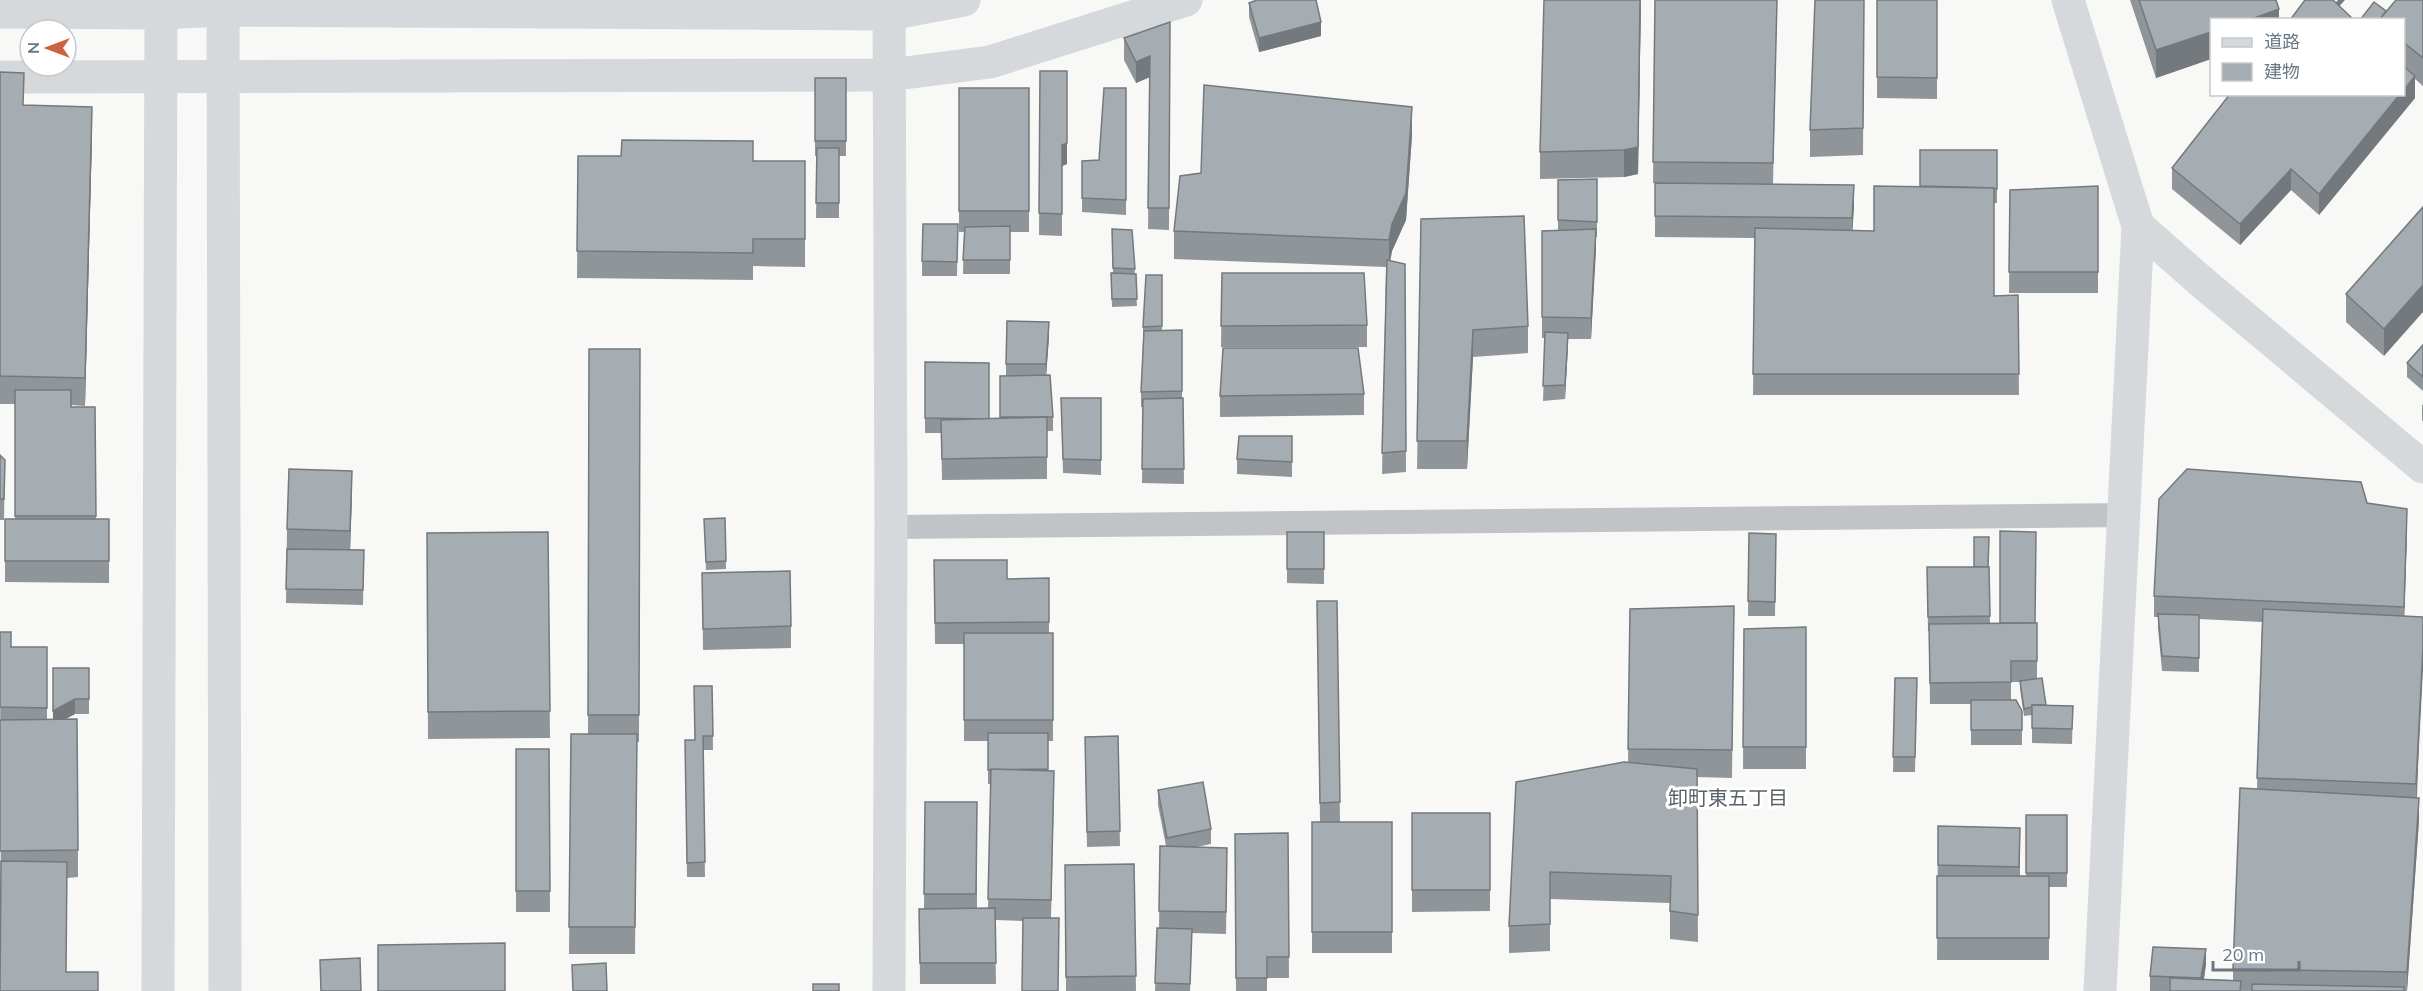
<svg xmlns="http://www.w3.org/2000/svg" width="2423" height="991" font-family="Mulish,'Noto Sans JP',sans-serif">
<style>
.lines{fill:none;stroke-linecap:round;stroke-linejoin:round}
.street{stroke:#c0c4c7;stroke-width:24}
.secondary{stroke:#d5d9dc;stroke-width:33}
.wall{fill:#8f9599}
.shaded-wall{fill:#74797d}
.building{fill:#a6adb2;stroke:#74797d;stroke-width:1.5}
.labels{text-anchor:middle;stroke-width:6;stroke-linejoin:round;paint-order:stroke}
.neighbourhood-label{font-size:20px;fill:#586269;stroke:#fff}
</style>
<rect width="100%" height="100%" fill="#f8f8f6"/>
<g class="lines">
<polyline class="street" points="891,527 2124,515"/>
<g class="secondary">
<polyline points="223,0 225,991"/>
<polyline points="2068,0 2138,226 2100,991"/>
<polyline points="0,12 161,13 223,10 889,14 964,0"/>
<polyline points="0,77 889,75 990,62 1186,0"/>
<polyline points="2138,226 2203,283 2423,467"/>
<polyline points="158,991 161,0"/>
<polyline points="889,991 891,527 889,0"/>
</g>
</g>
<g class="wall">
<polygon points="1641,0 1638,174 1624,177 1540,179 1540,152"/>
<polygon points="1655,0 1777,0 1773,184 1854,206 1852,231 1874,231 1920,186 1997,150 1997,203 1994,203 1994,296 2018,295 2019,395 1753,395 1755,238 1655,237 1655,183 1653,183"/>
<polygon points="1864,0 1863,155 1810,157 1810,130"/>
<polygon points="1877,0 1937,0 1937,99 1877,98"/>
<polygon points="2130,0 2276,0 2279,20 2211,20 2211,59 2156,78"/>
<polygon points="2423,0 2423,86 2415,79 2415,98 2319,215 2291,190 2240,245 2172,189 2172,168 2403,94 2403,20 2386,11"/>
<polygon points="1249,3 1321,36 1259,52 1249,17"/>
<polygon points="1170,22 1169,230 1148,229 1150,77 1136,83 1124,60 1124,38"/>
<polygon points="1040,71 1067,164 1062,166 1062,236 1039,235"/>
<polygon points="0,72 24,105 92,135 85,406 71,405 71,407 95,407 96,519 109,519 109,583 5,582 5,519 15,519 15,404 0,404"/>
<polygon points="815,78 846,78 846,156 839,156 839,218 816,218 817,156 815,156"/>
<polygon points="959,88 1029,88 1029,232 1010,232 1010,274 963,274 964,232 959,232"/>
<polygon points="1126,88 1126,215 1082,212 1082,161 1099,160"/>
<polygon points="1412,135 1406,220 1392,251 1390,261 1405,264 1406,472 1382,474 1386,267 1174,259 1174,231 1201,173"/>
<polygon points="578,156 753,161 805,161 805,267 753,266 753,280 577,278"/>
<polygon points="1597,179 1597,237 1596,237 1591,339 1568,339 1565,399 1543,401 1545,338 1542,338 1542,231 1558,230 1558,180"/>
<polygon points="2098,186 2098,293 2009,293 2010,190"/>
<polygon points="2423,207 2384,356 2346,322 2346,294"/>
<polygon points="1421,219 1528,326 1528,353 1473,357 1467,469 1417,469"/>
<polygon points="958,224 957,276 922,276 922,261"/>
<polygon points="1112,229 1132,230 1137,306 1112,307 1111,281 1113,273"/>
<polygon points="1222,273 1367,325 1367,347 1221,347"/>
<polygon points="1162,275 1162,330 1182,330 1182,398 1183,398 1184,484 1142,483 1143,407 1141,407 1141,392 1143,341 1143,327"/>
<polygon points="1049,336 1046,375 1053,417 1053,431 1047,431 1047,479 942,480 941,433 925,433 925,362 989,419 1000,418 1000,376 1006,376 1006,364"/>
<polygon points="2423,345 2423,391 2407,377 2407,363"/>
<polygon points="589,349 640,349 639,742 637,742 635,954 569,954 571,734 588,734"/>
<polygon points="1364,394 1364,415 1220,417 1220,396"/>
<polygon points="1061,398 1101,398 1101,475 1063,473"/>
<polygon points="2423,404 2423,422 2422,420 2422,406"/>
<polygon points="0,455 5,460 4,520 0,520"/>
<polygon points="1237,459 1292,462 1292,477 1237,474"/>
<polygon points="352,492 350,550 364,550 363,605 286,603 287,529"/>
<polygon points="2367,503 2407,531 2404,616 2423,617 2417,798 2419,820 2407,991 2150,991 2150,976 2206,964 2204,979 2233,980 2233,969 2257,789 2262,622 2199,619 2199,672 2162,671 2158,628 2158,617 2154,617 2154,596"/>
<polygon points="725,518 726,569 706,570 704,519"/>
<polygon points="548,532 550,738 428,739 427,533"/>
<polygon points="1287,532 1324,532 1324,584 1287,583"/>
<polygon points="1749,533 1776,534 1775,616 1748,616"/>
<polygon points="934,560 1007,579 1049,578 1049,633 1053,633 1053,741 1048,741 1048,771 1054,792 1051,918 1023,921 995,920 996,984 920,984 919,909 924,909 925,802 977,802 977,908 988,908 991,784 988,784 988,741 964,741 964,644 935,644"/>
<polygon points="1927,567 1989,567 1990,623 2037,623 2037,679 2046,705 2073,706 2072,744 2032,743 2032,715 2024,716 2020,689 2020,682 2011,682 2011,700 2022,711 2022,745 1971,745 1971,704 1930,704 1929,631 1928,631"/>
<polygon points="702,573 791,626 791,648 703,650"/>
<polygon points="1317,601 1337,601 1340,822 1392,822 1392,953 1312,953 1312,822 1320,822"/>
<polygon points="1734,606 1732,778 1697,777 1698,942 1670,939 1670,903 1550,899 1550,951 1509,953 1509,926 1628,763 1630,609"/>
<polygon points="1806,627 1806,769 1743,769 1744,629"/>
<polygon points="0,632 11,647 47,647 47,719 53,719 89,668 89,714 75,714 65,719 78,850 78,877 67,878 66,972 1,951"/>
<polygon points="1895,678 1917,678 1915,772 1893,772"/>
<polygon points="712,686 713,750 703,750 705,877 687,877 685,740 695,740"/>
<polygon points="1118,736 1120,846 1087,847 1085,737"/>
<polygon points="516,749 549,749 550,912 516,912"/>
<polygon points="1158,790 1211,829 1211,844 1196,847 1227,869 1226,934 1192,933 1190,991 1155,991 1157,928 1159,928 1160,846 1166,846 1158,805"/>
<polygon points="1412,813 1490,813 1490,911 1412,912"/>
<polygon points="2026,815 2067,815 2067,887 2049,887 2049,960 1937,960 1938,826 2020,828 2020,876 2026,876"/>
<polygon points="1288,833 1289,978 1267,978 1267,991 1236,991 1235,834"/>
<polygon points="1134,864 1136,991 1066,991 1065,865"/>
</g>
<g class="shaded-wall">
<polygon points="1641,0 1638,174 1624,177 1624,150"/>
<polygon points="2338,0 2345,0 2333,13 2333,6"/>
<polygon points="2279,9 2279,20 2249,20"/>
<polygon points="1321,22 1321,36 1259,52 1259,38"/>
<polygon points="2211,32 2211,59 2156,78 2156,50"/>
<polygon points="1150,56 1150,77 1136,83 1136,62"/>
<polygon points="2415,76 2415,98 2319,215 2319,194 2400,94 2403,94 2403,91"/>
<polygon points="92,107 92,135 85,406 85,378"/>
<polygon points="1412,107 1412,135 1406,220 1392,251 1389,267 1389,240"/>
<polygon points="1067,143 1067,164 1062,166 1062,145"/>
<polygon points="2291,169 2291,190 2240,245 2240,224"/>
<polygon points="1854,185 1854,206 1852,239 1852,218"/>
<polygon points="1596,229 1596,251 1591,339 1591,318"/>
<polygon points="2423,285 2423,312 2384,356 2384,329"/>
<polygon points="1049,322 1049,336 1046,379 1046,364"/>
<polygon points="1473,330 1473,357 1467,469 1467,441"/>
<polygon points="1568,333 1568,347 1565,399 1565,385"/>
<polygon points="352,471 352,492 350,553 350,531"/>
<polygon points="2407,509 2407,531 2404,628 2404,607"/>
<polygon points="2423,647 2423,668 2416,805 2416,784"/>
<polygon points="75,699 75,714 53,726 53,711"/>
<polygon points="2419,798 2419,820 2407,991 2407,972"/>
<polygon points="2206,949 2206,964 2202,991 2201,978"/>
</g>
<g class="building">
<polygon points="1257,0 1316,0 1321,22 1259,38 1249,3"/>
<polygon points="1544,0 1640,0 1638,147 1624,150 1540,152"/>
<polygon points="1655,0 1777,0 1773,163 1653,162"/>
<polygon points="1815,0 1864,0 1863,128 1810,130"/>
<polygon points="1877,0 1937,0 1937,78 1877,77"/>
<polygon points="2139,0 2276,0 2279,9 2249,20 2211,20 2211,32 2156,50"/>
<polygon points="2305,0 2333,0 2354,20 2290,20"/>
<polygon points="2396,0 2423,0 2423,58 2403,42 2403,20 2379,20"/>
<polygon points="2374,2 2386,11 2379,20 2360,20"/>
<polygon points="1170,22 1169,208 1148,208 1150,56 1136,62 1124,38"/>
<polygon points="2403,66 2415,76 2403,91"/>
<polygon points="1040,71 1067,71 1067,143 1062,145 1062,214 1039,213"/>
<polygon points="0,72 24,73 23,105 92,107 85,378 0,376"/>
<rect x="815" y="78" width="31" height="63"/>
<polygon points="1204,85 1412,107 1406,193 1392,224 1389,240 1174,231 1180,176 1201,173"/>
<rect x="959" y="88" width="70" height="123"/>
<polygon points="1104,88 1126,88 1126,200 1082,198 1082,161 1099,160"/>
<polygon points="2230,94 2400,94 2319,194 2291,169 2240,224 2172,168"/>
<polygon points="622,140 753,141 753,161 805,161 805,239 753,239 753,253 577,251 578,156 621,156"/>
<polygon points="817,148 839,148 839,203 816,203"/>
<polygon points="1920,150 1997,150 1997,189 1994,189 1994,188 1920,186"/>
<polygon points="1597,179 1597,222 1558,220 1558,180"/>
<polygon points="1655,183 1854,185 1852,218 1655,216"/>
<polygon points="1874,186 1994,188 1994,296 2018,295 2019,374 1753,374 1755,228 1874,231"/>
<polygon points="2098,186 2098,272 2009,272 2010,190"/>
<polygon points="2423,207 2423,285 2384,329 2346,294"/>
<polygon points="1524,216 1528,326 1473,330 1467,441 1417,441 1421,219"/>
<polygon points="923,224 958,224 957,262 922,261"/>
<polygon points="1010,226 1010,260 963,260 965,227"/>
<polygon points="1112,229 1132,230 1135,269 1113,268"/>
<polygon points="1596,229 1591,318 1542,317 1542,231"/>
<polygon points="1387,260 1405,264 1406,451 1382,453"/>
<polygon points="1111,273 1136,274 1137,299 1112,299"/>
<polygon points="1222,273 1364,273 1367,325 1221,326"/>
<polygon points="1146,275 1162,275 1162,326 1143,327"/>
<polygon points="1007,321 1049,322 1046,364 1006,364"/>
<polygon points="1182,330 1182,391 1141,392 1144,331"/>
<polygon points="1545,332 1568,333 1565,385 1543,386"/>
<polygon points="2423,345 2423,377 2407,363"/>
<polygon points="1223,348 1358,348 1364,394 1220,396"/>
<polygon points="589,349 640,349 639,715 588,715"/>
<polygon points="925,362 989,363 989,419 925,418"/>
<polygon points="1050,375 1053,417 1000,417 1000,376"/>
<polygon points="15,390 71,390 71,407 95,407 96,516 15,516"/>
<polygon points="1061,398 1101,398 1101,460 1063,459"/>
<polygon points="1183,398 1184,469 1142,469 1143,399"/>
<polygon points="1047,417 1047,457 942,459 941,420"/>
<polygon points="1239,436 1292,436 1292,462 1237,459"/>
<polygon points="0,455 5,460 4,499 0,499"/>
<polygon points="289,469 352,471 350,531 287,529"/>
<polygon points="2187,469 2361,482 2367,503 2407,509 2404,607 2154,596 2159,499"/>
<polygon points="725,518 726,561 706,562 704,519"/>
<rect x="5" y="519" width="104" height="42"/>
<polygon points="2000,531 2036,532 2035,623 2000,623"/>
<polygon points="548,532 550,711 428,712 427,533"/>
<rect x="1287" y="532" width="37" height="37"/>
<polygon points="1749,533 1776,534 1775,602 1748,601"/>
<polygon points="1974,537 1989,537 1988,567 1974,567"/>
<polygon points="287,549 364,550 363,590 286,589"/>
<polygon points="934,560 1007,560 1007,579 1049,578 1049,622 935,623"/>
<polygon points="1927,567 1989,567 1990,616 1928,617"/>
<polygon points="790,571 791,626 703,629 702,573"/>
<polygon points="1317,601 1337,601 1340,802 1320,803"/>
<polygon points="1734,606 1732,750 1628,749 1630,609"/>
<polygon points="2263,609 2423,617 2423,647 2416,784 2257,778"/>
<polygon points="2158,614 2199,615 2199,658 2162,656"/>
<polygon points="2037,623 2037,661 2011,661 2011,682 1930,683 1929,624"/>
<polygon points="1806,627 1806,747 1743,747 1744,629"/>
<polygon points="0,632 11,632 11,647 47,647 47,708 0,707"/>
<rect x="964" y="633" width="89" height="87"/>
<polygon points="53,668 89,668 89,699 75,699 53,711"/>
<polygon points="1895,678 1917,678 1915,757 1893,757"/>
<polygon points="2042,678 2046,705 2032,705 2032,707 2024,709 2020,681"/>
<polygon points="694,686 712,686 713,736 703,736 705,862 687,863 685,740 695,740"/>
<polygon points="1971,700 2016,700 2022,711 2022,730 1971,730"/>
<polygon points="2032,705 2073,706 2072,729 2032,728"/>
<polygon points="77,719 78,850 0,851 0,720"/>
<polygon points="988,733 1048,733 1048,769 988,770"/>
<polygon points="571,734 637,734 635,927 569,927"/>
<polygon points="1118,736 1120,831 1087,832 1085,737"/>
<polygon points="516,749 549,749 550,891 516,891"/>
<polygon points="1624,762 1697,769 1698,915 1670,911 1671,876 1550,872 1550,924 1509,926 1516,782"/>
<polygon points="991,769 1054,771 1051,900 988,899"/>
<polygon points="1203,782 1211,829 1167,838 1158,790"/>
<polygon points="2240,788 2419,798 2407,972 2233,969"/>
<polygon points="925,802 977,802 976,894 924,894"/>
<rect x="1412" y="813" width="78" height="77"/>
<rect x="2026" y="815" width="41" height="58"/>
<rect x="1312" y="822" width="80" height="110"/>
<polygon points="1938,826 2020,828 2019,867 1938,865"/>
<polygon points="1288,833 1289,957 1267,957 1267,978 1236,978 1235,834"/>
<polygon points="1160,846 1227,848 1226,912 1159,911"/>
<polygon points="1,861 67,862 66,972 98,972 98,991 0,991"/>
<polygon points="1134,864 1136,976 1066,977 1065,865"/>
<rect x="1937" y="876" width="112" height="62"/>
<polygon points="995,908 996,963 920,963 919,909"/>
<polygon points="1023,918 1059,918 1058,991 1022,991"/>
<polygon points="1157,928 1192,929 1190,984 1155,983"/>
<polygon points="505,943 505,991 378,991 378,945"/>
<polygon points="2153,947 2206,949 2201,978 2150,976"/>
<polygon points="360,958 361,991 321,991 320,960"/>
<polygon points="606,963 607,991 573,991 572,965"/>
<polygon points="2170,978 2241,981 2240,991 2170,991"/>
<rect x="813" y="984" width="26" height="7"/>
<polygon points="2252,984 2404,987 2404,991 2252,991"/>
</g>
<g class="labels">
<g class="neighbourhood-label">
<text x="1728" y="805">卸町東五丁目</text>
</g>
</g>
<rect x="2210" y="18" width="195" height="78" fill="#ffffff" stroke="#c4c9cd" stroke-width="1.5"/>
<rect x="2222" y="38" width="30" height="9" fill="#d5d9dc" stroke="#c4c9cd" stroke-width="1.5"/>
<text x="2264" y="48" font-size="18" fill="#6b7883">道路</text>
<rect x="2222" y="63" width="30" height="18" fill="#a6adb2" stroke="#c4c9cd" stroke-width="1.5"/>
<text x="2264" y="78" font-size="18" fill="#6b7883">建物</text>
<g transform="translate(48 48) rotate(270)"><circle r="28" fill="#ffffff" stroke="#c4c9cd" stroke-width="1.5"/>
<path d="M0-4.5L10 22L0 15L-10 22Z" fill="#cd6341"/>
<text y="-9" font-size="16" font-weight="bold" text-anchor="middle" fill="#6b7883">N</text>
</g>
<path d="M2213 961v9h86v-9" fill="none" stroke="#6b7883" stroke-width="3"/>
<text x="2222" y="961" font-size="18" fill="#6b7883" stroke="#ffffff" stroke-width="4.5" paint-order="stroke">20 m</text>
</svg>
